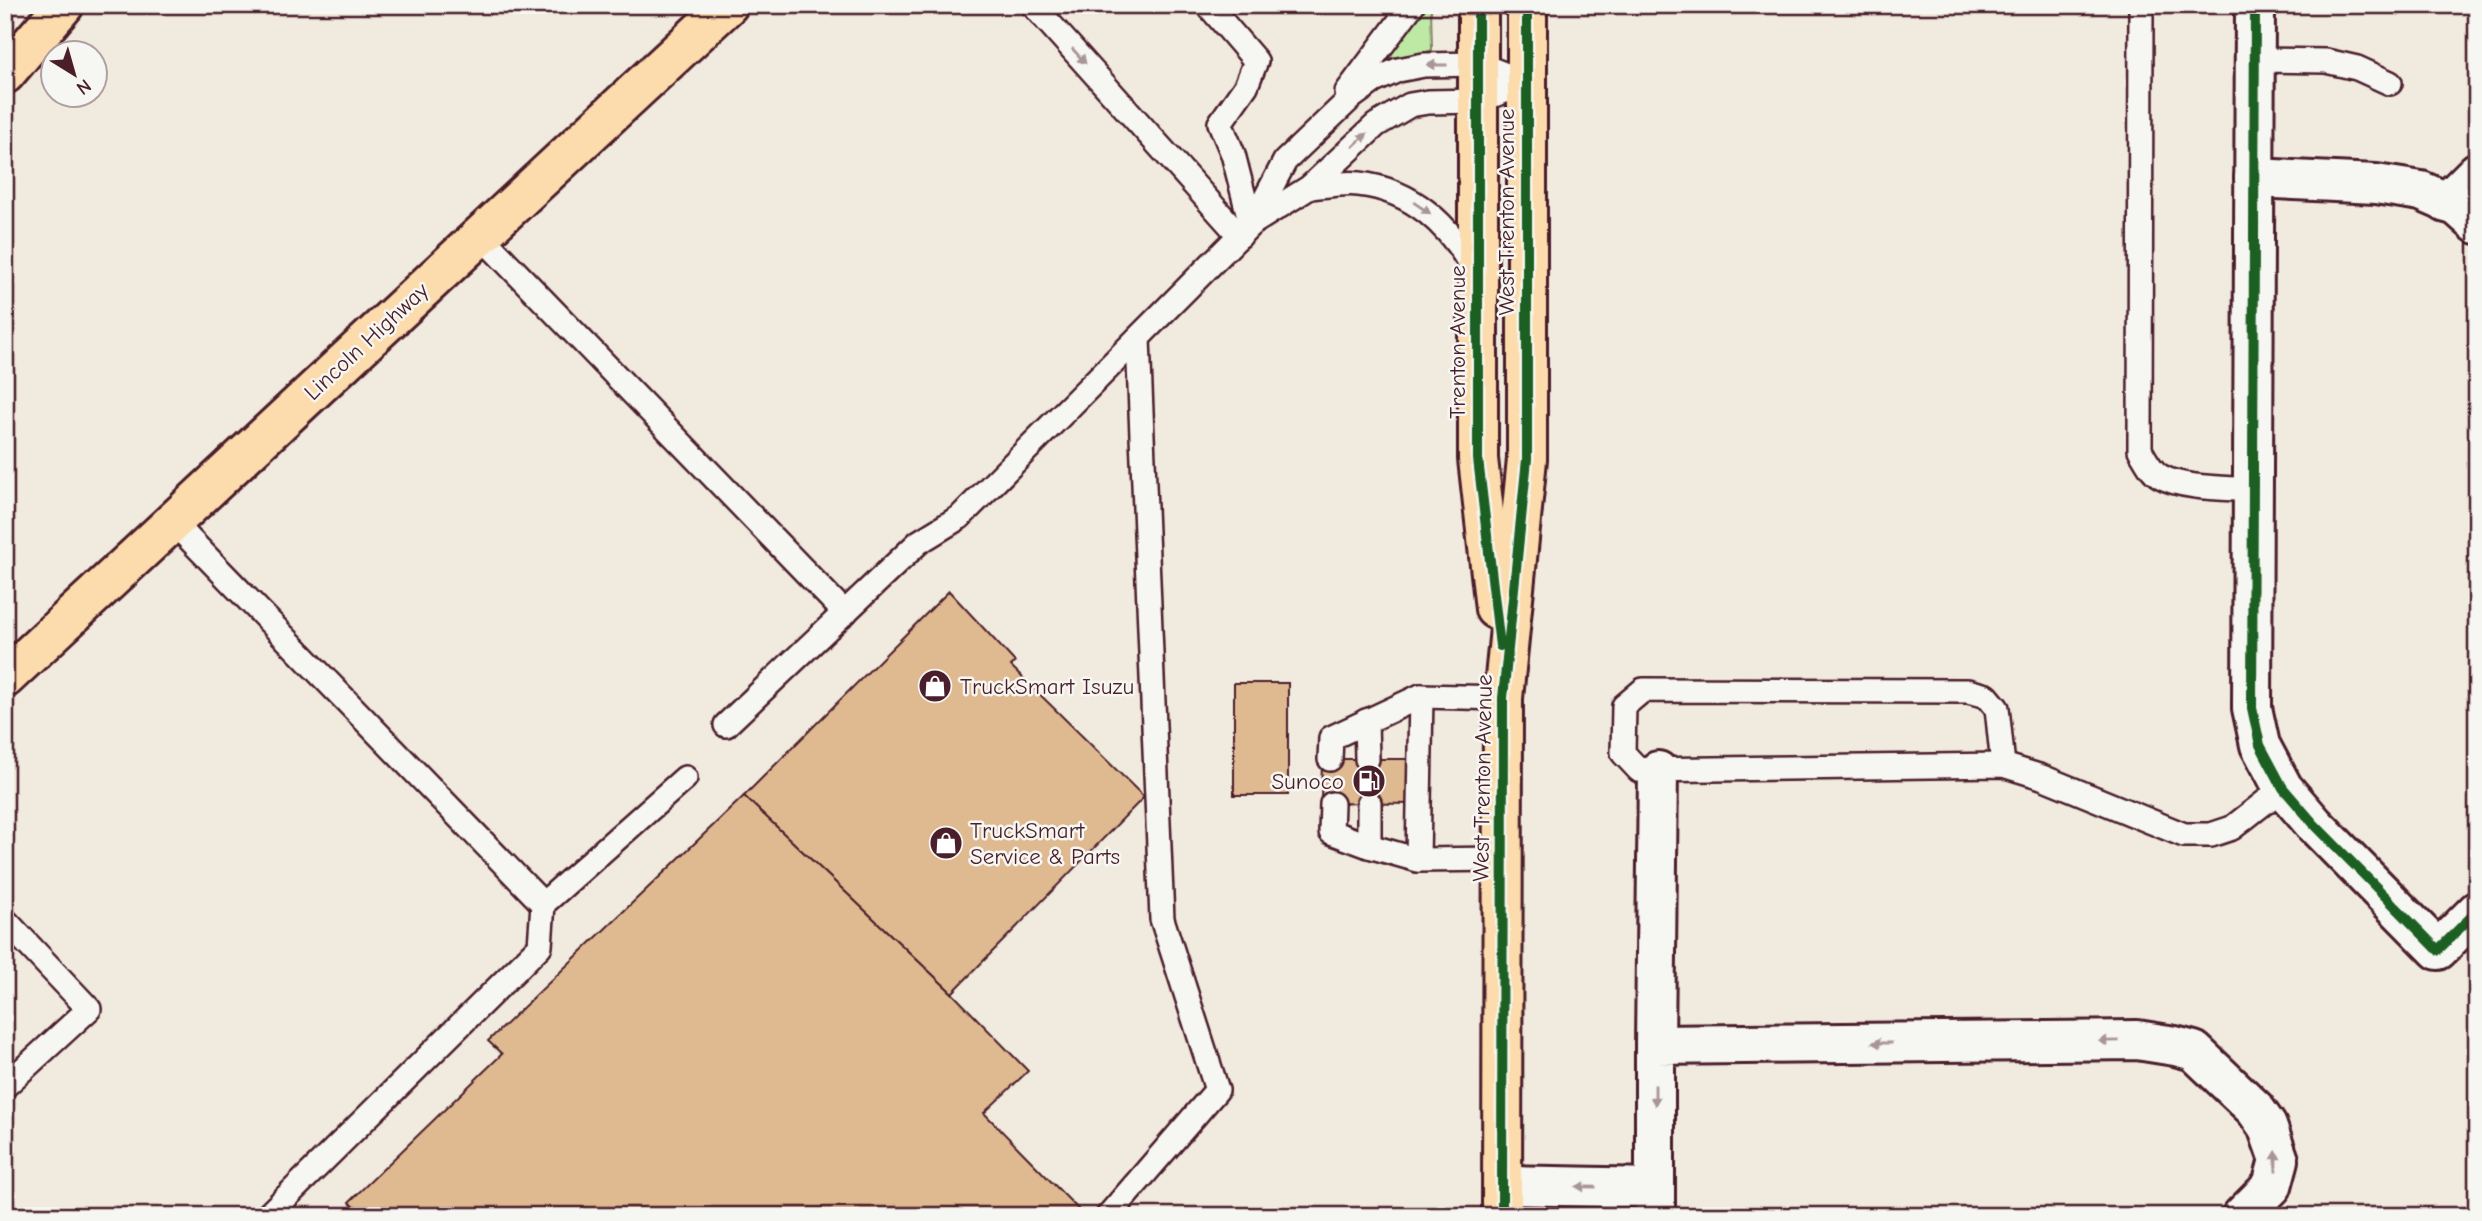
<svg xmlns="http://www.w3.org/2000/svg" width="2482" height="1221" font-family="'Comic Neue',sans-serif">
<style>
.green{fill:#bee9a5;stroke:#848468;stroke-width:2}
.building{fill:#dfba90;stroke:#4a1f2b;stroke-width:2}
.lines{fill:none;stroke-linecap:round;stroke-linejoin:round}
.lane-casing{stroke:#4a1f2b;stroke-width:28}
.street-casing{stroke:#4a1f2b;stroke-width:44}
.primary-casing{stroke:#4a1f2b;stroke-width:44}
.highway-casing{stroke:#4a1f2b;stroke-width:44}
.lane{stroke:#f6f6f2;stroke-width:23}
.street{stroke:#f6f6f2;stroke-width:38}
.primary{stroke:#fcdcac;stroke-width:38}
.highway{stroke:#fcdcac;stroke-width:38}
.cycleway-casing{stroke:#f6f6f2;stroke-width:15}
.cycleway{stroke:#1b5e20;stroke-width:10}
.oneway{fill:#a99598}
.labels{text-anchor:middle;stroke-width:5;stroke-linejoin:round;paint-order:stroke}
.street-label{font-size:23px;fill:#4a1f2b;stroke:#f6f6f2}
.poi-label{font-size:23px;fill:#4a1f2b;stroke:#f6f6f2;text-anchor:start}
</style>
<rect width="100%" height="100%" fill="#f1eade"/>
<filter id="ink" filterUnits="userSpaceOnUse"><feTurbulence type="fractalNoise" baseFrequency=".0143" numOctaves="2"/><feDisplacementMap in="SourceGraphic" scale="14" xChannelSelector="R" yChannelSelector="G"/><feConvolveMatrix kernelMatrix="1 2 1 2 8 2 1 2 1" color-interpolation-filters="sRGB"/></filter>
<g filter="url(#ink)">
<polygon class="green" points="1425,5 1430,6 1431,8 1432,50 1424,53 1383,59"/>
<g class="building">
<polygon points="949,591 1015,662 1011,666 1144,797 952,993 744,796"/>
<rect x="1234" y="683" width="54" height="112"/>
<polygon points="1322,759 1416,759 1416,804 1321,803"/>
<polygon points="744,796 952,993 1028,1071 984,1113 1081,1212 1077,1216 362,1216 349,1202 502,1054 488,1041"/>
</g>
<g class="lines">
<defs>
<g id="lane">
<polyline points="1033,5 1240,236"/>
<polyline points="1208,5 1256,61 1246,86 1220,123 1233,154 1251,224"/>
<path d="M2141,5l-1,445c6,9 10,20 20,26 22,13 67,12 93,14"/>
<polyline points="2254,60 2326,61 2357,68 2390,83"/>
<polyline points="1347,92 1412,5"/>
<path d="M1310,187c16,-1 33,-5 49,-3 53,6 91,41 115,87"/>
<polyline points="1253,222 1285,161 1352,97 1374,81 1398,70 1424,65 1478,64 1527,83"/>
<polyline points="480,235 845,613"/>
<polyline points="173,522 543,904"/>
<polyline points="1366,721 1367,759"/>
<polyline points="726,725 919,542 960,517 1251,224 1310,187 1376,125 1410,105 1428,102 1478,101 1527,83"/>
<polyline points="1330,759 1331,738 1421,696 1503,698"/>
<polyline points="2003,765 1997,708 1987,696 1968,691 1643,690 1624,706 1623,753 1639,770 2003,765 2042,777 2184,835 2211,835 2232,828 2283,788"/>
<polyline points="1369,803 1369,846"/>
<polyline points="1332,804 1331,832 1369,846 1418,860 1501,859"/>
<polyline points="1418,860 1421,696"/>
<polyline points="5,920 89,1009 5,1086"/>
<polyline points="267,1216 540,946 543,904 685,778"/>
<polyline points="1108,1216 1217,1090 1162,919 1138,339"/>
</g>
<g id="street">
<polyline points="2255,5 2252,708 2260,745 2283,788 2314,824 2438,950 2477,911"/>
<polyline points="2254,178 2376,184 2421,191 2458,207 2477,224"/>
<polyline points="2446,203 2477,172"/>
<polyline points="1655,1045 1658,771"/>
<polyline points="1503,1185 1655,1188"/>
<polyline points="1655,1216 1655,1045 2137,1040 2175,1046 2194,1051 2255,1109 2267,1126 2279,1160 2272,1186 2242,1216"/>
</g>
<g id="primary">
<polyline points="1478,5 1478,459 1495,609"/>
<polyline points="5,678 728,5"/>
<polyline points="1502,1216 1503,698 1527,459 1527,5"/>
</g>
<polyline id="highway" points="5,74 64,5"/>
</defs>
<use href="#lane" class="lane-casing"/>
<use href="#street" class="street-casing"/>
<use href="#primary" class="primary-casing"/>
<use href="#highway" class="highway-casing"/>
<use href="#lane" class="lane"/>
<use href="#street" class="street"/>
<use href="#primary" class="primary"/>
<use href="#highway" class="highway"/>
<defs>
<g id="cycleway">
<polyline points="1478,5 1478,459 1500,646"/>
<polyline points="2255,5 2252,708 2260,745 2283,788 2314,824 2438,950 2477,911"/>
<polyline points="1502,1216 1503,698 1527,459 1527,5"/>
</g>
</defs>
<use href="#cycleway" class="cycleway-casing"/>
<use href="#cycleway" class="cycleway"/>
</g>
<defs><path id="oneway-solid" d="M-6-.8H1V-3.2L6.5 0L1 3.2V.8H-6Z" transform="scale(1.75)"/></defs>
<g class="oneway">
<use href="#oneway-solid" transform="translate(1079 56) rotate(48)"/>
<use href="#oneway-solid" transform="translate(1437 65) rotate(180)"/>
<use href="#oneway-solid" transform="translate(1360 140) rotate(-43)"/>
<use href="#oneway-solid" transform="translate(1422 208) rotate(34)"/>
<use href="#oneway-solid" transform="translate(2109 1041) rotate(179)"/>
<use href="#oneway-solid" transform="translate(1882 1043) rotate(180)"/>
<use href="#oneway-solid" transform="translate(1655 1095) rotate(90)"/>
<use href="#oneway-solid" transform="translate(2276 1161) rotate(-89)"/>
<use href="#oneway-solid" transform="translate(1586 1187) rotate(-179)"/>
</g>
</g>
<defs>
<symbol id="shop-disc" viewBox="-11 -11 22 22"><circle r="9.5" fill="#4a1f2b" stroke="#f6f6f2"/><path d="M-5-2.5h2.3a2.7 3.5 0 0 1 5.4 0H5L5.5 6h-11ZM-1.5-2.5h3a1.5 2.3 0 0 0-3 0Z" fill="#fff"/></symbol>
<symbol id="fuel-disc" viewBox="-11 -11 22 22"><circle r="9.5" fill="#4a1f2b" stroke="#f6f6f2"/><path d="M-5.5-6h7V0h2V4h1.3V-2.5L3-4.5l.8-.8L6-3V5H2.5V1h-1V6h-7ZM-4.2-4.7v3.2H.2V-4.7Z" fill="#fff"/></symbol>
</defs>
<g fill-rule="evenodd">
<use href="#shop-disc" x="916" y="667" width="38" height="38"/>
<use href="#fuel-disc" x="1350" y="762" width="38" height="38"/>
<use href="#shop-disc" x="927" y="824" width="38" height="38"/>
</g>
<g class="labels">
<g class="street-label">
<text transform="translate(1506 212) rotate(-90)" y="8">West Trenton Avenue</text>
<text transform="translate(366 341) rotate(-43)" y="8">Lincoln Highway</text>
<text transform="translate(1457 342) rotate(-90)" y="8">Trenton Avenue</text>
<text transform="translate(1482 778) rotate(-89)" y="8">West Trenton Avenue</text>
</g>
<g class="poi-label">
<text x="960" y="694">TruckSmart Isuzu</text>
<text x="1344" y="789" text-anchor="end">Sunoco</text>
<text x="970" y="838">TruckSmart<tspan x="970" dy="26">Service &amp; Parts</tspan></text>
</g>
</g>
<rect width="2482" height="1221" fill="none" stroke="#f6f6f2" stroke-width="28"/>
<rect x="14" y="14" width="2454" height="1193" fill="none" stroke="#4a1f2b" stroke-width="2.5" filter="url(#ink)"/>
<g transform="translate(74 74) rotate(143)"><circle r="33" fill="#f6f6f2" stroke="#b1a0a2" stroke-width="2"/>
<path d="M0-5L12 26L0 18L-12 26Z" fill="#4a1f2b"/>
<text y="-10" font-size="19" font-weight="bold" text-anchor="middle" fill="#4a1f2b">N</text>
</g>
</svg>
